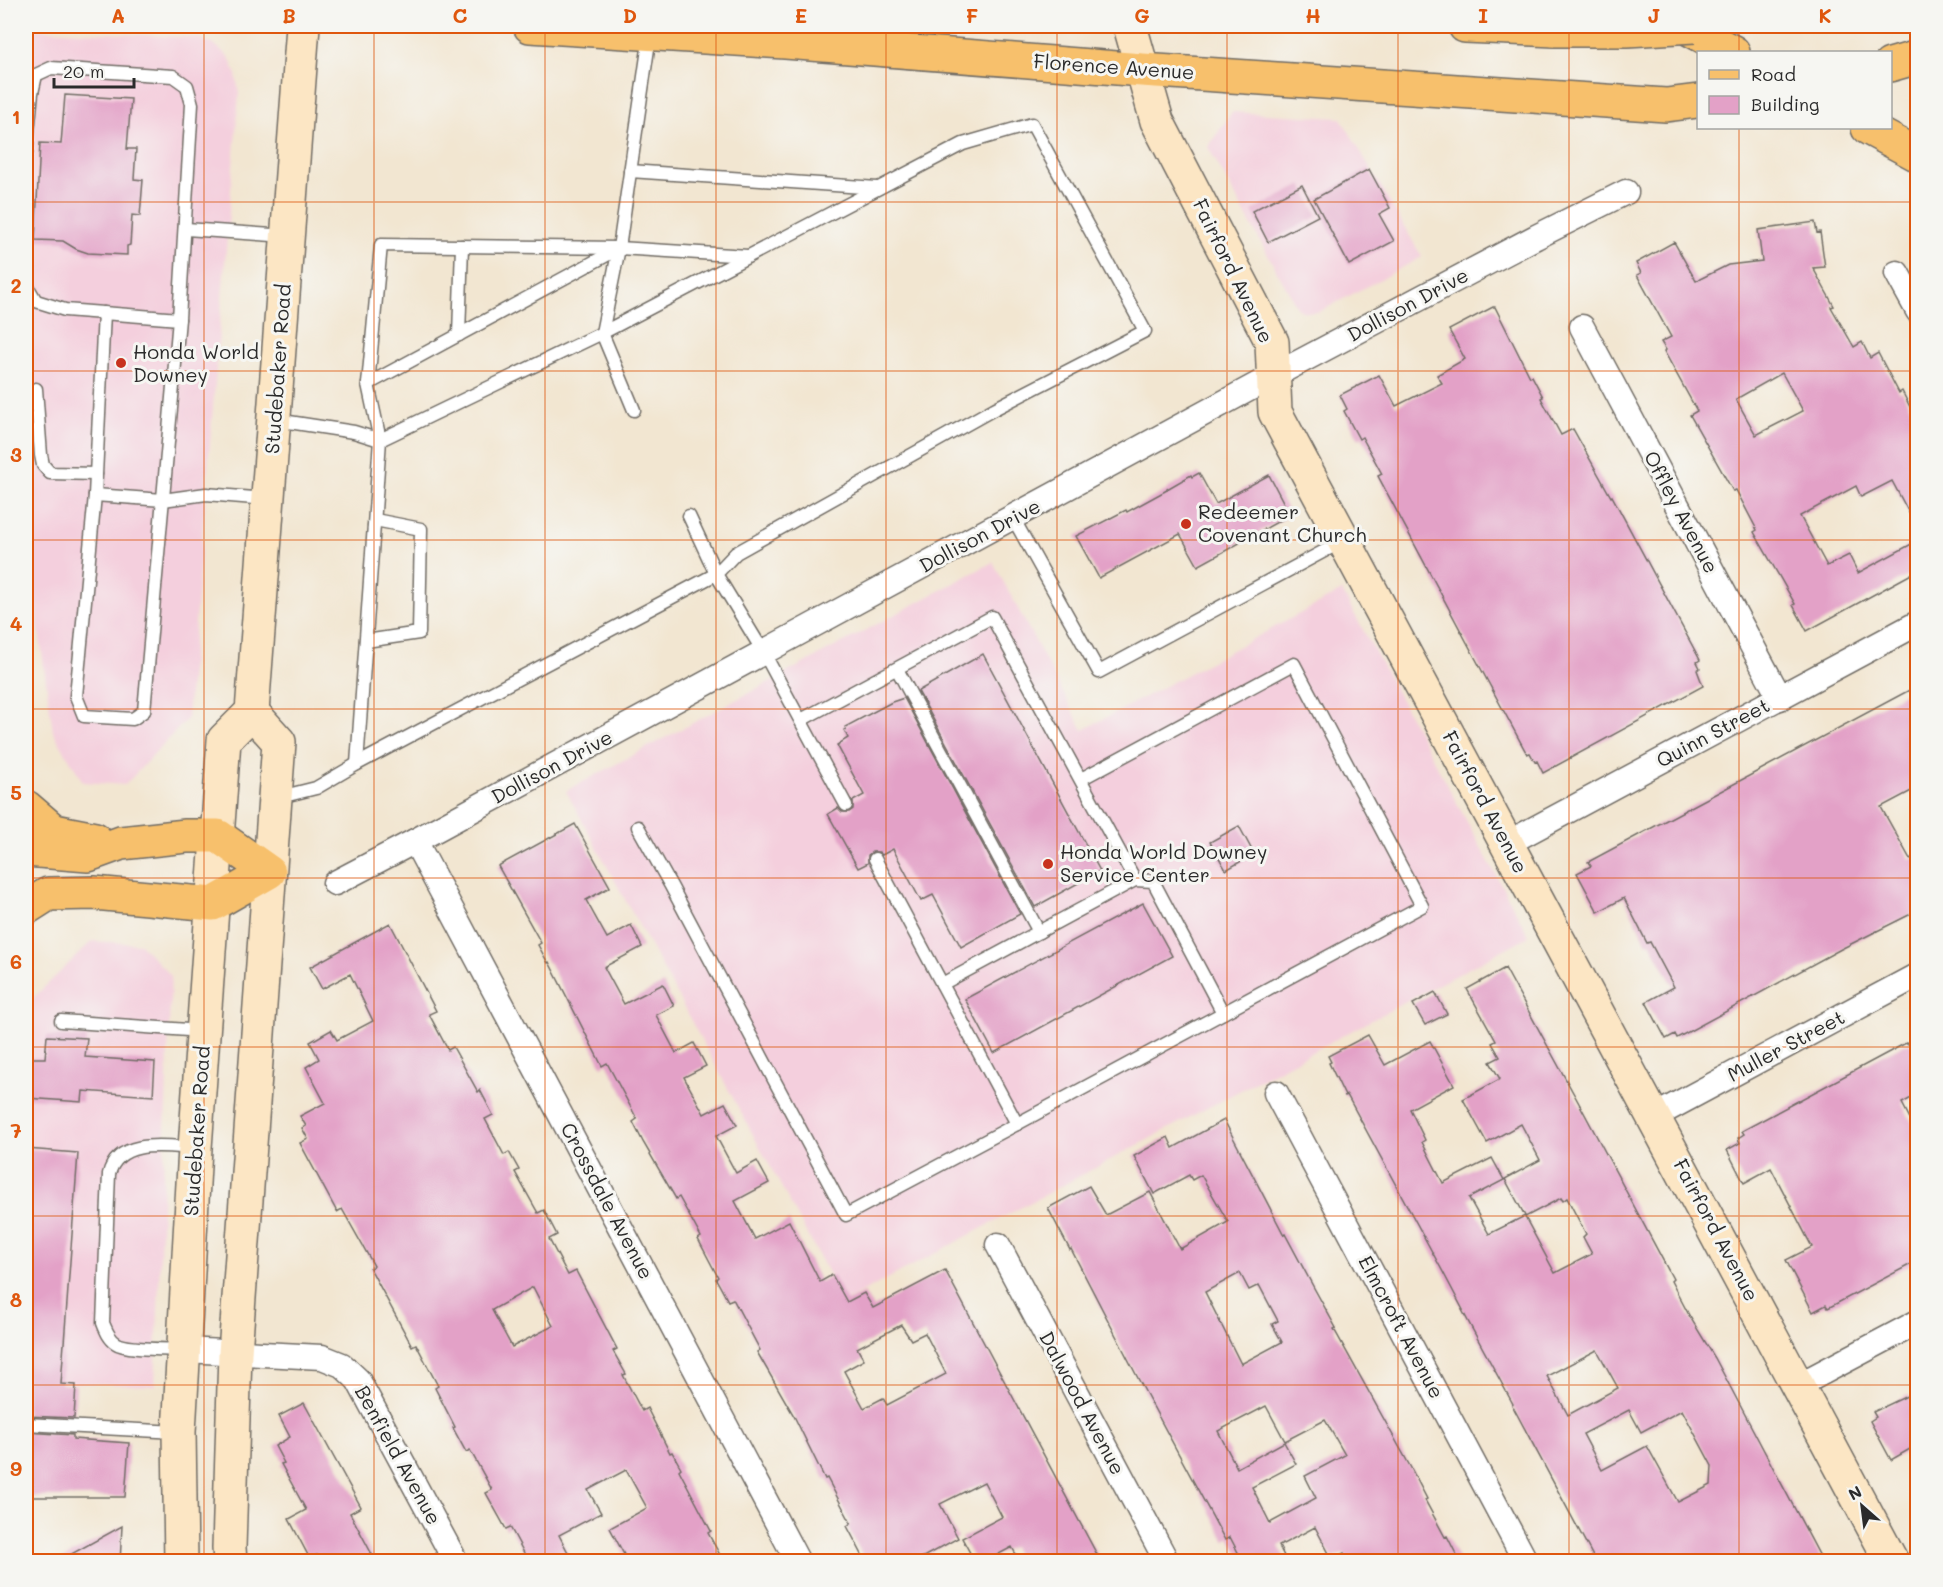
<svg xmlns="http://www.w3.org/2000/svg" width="1943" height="1587" font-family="Mali,sans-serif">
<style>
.built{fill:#f4cfdd}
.building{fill:#e3a1c7;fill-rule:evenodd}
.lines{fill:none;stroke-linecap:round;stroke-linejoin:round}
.lane-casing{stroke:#716c65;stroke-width:15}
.street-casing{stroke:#716c65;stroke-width:27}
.secondary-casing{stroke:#716c65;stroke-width:36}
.primary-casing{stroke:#716c65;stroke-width:36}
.highway-casing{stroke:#716c65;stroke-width:36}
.lane{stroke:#fff;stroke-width:12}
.street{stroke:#fff;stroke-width:24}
.secondary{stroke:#fce6c4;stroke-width:33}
.primary{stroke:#f7c06c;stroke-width:33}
.highway{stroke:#f7c06c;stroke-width:33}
.primary-bridge-casing{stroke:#716c65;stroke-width:36;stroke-linecap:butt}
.primary-bridge{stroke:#f7c06c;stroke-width:33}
.grid{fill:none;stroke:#df570e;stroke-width:1.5;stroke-opacity:0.55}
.poi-dot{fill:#c8321e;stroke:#f6f6f2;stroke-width:2}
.labels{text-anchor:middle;stroke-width:6;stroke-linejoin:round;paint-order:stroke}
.street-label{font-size:20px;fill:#2b2b2b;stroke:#f6f6f2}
.poi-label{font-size:20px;fill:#2b2b2b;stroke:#f6f6f2;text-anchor:start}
.neatline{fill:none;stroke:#df570e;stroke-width:2}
.grid-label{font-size:20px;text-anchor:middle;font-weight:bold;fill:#df570e}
</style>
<rect width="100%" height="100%" fill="#f6f6f2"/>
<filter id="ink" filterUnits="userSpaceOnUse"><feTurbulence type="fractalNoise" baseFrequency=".0167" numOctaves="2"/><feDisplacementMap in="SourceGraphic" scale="12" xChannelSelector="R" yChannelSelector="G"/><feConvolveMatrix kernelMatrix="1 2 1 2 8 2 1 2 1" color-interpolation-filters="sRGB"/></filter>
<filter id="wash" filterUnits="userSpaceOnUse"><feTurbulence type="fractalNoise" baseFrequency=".008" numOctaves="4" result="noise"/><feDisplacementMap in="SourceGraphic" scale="24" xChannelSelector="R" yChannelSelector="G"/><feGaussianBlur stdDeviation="1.35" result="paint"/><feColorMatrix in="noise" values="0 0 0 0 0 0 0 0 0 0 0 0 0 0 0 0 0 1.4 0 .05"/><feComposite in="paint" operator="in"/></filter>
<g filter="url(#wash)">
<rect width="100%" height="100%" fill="#f2e6d1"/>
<g class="built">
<polygon points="26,29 198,38 215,45 229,57 236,74 239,94 187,719 125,785 83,782 53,732 26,538"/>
<polygon points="1232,112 1341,118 1422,257 1319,312 1305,312 1298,309 1208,147"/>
<polygon points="993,562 1083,730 1342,591 1529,936 844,1302 566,791"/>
<polygon points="92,941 140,944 171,976 155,1386 26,1381 26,1005"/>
</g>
<g id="blocks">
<g class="building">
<polygon points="65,95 131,99 127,149 136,149 134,179 143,180 140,216 132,215 130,245 127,246 127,255 88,253 76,249 63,241 35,240 40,143 61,144"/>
<polygon points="1369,169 1390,208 1379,214 1394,241 1349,265 1314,199"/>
<polygon points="1302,185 1318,216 1268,242 1252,211"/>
<path d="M1815,222l2,11 3,-1 5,35 -12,1 21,38 -3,1 23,40 8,-5 8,16 8,-5 21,40 3,-2 15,30v107l-25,-47 -31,16 -5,-11 -56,30 27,50 22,-11 9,18 59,-32v30l-110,60 -14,-26 2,-1 -41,-72 3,-2 -21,-40 -3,1 -43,-76 7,-4 -33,-60 2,-1 -5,-8 10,-5 -34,-62 4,-2 -5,-10 38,-21 22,39 32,-16 34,-4 -4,-31zM1782,373l21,38 -47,24 -20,-36z"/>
<polygon points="1493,307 1495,307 1530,377 1532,376 1543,397 1541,398 1561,435 1573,429 1611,497 1612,496 1700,660 1697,662 1700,668 1697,670 1703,686 1543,773 1537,761 1535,762 1530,753 1527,754 1487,680 1378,476 1382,474 1362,437 1359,439 1344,411 1347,409 1340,395 1379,375 1396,406 1442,383 1437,375 1465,359 1449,330"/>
<polygon points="1199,473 1216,504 1269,475 1290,515 1198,566 1180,534 1099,578 1076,536 1126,510 1127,512 1167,490 1167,489 1191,475 1192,477"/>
<polygon points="983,654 1100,871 1035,907 918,691"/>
<polygon points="1917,686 1917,788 1881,807 1910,859 1917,855 1917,911 1841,949 1677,1038 1675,1034 1666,1039 1646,1002 1674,987 1650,942 1647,943 1624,898 1598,912 1577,873 1591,866 1588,862"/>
<polygon points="904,698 1020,914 961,947 933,895 921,901 893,849 882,855 879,852 872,852 868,855 868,863 858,868 828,814 838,808 842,812 849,812 853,809 853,801 864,795 837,745 848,738 844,730 846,729 845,727 892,702"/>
<path d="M575,824l35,63 -24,13 21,38 24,-13 11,22 -38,20 20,37 39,-20 11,22 -18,9 20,38 18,-10 12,23 -22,11 20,37 21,-11 12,22 -21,11 20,37 21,-12 12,22 -34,18 20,38 34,-18 31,61 12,-7 15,27 17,-9 9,15 72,-38 156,292h-81l-8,-15 -28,15h-9l-13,-24 40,-21 -18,-35 -44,22 18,34 -44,24h-48l-19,-36 4,-3 -24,-45 -2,1 -31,-63 -37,-64 3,-2 -27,-51 -5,2 -12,-22 2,-2 -20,-38 3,-2 -22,-40 -3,2 -33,-57 -10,-20 4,-3 -30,-56 -5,3 -53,-104 -1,1 -10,-18 3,-2 -43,-77zM901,1325l10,15 14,-7 21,41 -59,31 -4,-7 -19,10 -20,-37 20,-11 -7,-12z"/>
<polygon points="1239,826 1254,854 1226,870 1210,842"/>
<polygon points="1143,903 1172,956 994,1053 965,999"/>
<path d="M390,923l46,88 -7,3 19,36 5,-3 25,45 2,-2 13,25 -8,4 19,36 5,-3 10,18 -4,2 23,41 6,-3 13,25 -8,4 19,36 8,-4 41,78 -4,2 13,23 -3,1 19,36 5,-3 23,45 2,-1 9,16 -2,2 32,61 -3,2 12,22 -12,7h-80l-18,-34 37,-20 -21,-38 -38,20 13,23 -42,22 14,27h-44l-19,-35 -4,2 -20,-36 6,-3 -22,-40 -4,2 -13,-24 2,-1 -20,-39 3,-2 -22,-42 -4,2 -42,-78 4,-2 -32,-57 -5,3 -37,-69 8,-4 -6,-11 4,-2 -6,-10 25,-13 -19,-36 13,-8 -9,-17 21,-12 6,10 36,-19 -23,-47 -28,15 -12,-22zM533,1287l20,39 -41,21 -20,-37z"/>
<path d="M1505,968l76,139 92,172 -2,2 19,36 25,41 108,204h-227l-84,-157 1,-1 -51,-94h1l-20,-38 -96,-177 -2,1 -16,-33 2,-1 -3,-6 40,-21 17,30 45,-24 24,44 -44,24 15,31 -3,2 21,41 49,-25 12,22 -35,18 20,36 36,-18 -20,-37 35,-19 -19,-36 -34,19 -24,-44 37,-20 -10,-17 10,-5 -8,-14 4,-2 -29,-52zM1561,1198l2,3 4,-3 19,36 -3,3 9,17 -37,19 -30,-56zM1597,1350l21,38 -50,27 -21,-39zM1629,1410l12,22 41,-22 30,56 -1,19 -33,17 -31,-56 -45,24 -19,-36z"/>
<polygon points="1435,992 1447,1014 1425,1025 1413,1004"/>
<polygon points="47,1036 87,1038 85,1057 155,1062 153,1096 83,1091 82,1102 27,1098 30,1058 45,1058"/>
<polygon points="1917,1039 1917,1095 1902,1103 1917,1132 1917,1261 1828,1308 1826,1305 1813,1312 1786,1260 1812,1247 1771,1168 1744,1183 1727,1150 1740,1143 1738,1138 1744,1134 1742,1131 1906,1043 1907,1044"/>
<path d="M1224,1120l60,115 1,-1 29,54 22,40 -2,1 77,139 16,31 -2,1 20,37 2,-1 13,26h-112l-4,-9 -12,6 -17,-32 -36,19 8,16h-44l-13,-25 -5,3 -84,-156 -70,-135 -1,1 -22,-42 41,-22 17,29 44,-23 30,57 48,-27 -27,-47 -9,5 -3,-5 -35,19 -20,-38 34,-19 5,11zM1240,1273l9,17 10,-5 19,36 -6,3 10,18 -41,22 -36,-72zM1266,1406l19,35 40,-21 20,35 -40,21 11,22 -46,25 -18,-36 44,-23 -12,-22 -47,26 -19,-37z"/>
<polygon points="26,1149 78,1153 61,1384 76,1385 74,1418 26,1416"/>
<polygon points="1909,1395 1917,1410 1917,1445 1891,1460 1870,1421 1876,1417 1873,1412"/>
<polygon points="304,1403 361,1507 350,1513 376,1562 321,1562 317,1555 310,1559 289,1519 306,1510 281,1464 284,1463 275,1446 290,1437 279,1416"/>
<polygon points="26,1432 73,1435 73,1439 129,1443 125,1497 26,1497"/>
<polygon points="122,1526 120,1562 57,1562"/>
</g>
</g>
</g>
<g filter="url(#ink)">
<use href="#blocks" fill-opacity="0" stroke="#716c65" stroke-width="1.5"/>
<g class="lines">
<defs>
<g id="lane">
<polyline points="650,35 619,248 602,333 963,144 1032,124 1145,331 994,409 736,553 716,574 764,653 846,805"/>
<polyline points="26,153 32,93 36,75 51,68 173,76 187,86 192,104 179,319 65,310 36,301 26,284"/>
<polyline points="630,171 877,188"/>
<polyline points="186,229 287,236"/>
<polyline points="104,313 95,495 76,696 84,716 133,719 144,711 179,319"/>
<polyline points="459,335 462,246"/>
<polyline points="368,384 618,249"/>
<polyline points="36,389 41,455 43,465 50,473 96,474"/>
<polyline points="634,410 602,333 380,440 357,764 716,574 689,516"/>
<polyline points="276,420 354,432 380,440 368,384 381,245 619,248 748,256"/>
<polyline points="95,495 163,500 206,494 267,499"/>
<polyline points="1013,518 1099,672 1343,541"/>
<polyline points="366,641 419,633 421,529 375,520"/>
<polyline points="897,669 1039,932"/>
<polyline points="801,720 992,617 1135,880 942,984"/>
<polyline points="1081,779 1294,664 1422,906 1223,1013"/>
<polyline points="276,798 316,788 357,764"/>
<polyline points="638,827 671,886 846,1215 1017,1124 875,859"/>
<polyline points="61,1021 202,1031"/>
<polyline points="1017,1124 1223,1013 1153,881 1135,880"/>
<path d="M183,1350c-13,-1 -58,0 -67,-7 -7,-4 -10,-13 -13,-20l6,-149c9,-36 56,-28 84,-26"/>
<polyline points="26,1424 177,1432"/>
</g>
<g id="street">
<polyline points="1897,273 1918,311"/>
<polyline points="1582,327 1780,698"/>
<polyline points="415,841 798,1562"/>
<polyline points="1508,843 1918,623"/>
<polyline points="335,883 415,841 1273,376 1536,237 1626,192"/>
<polyline points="1276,1093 1526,1562"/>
<polyline points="1655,1116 1918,975"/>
<polyline points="998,1245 1167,1562"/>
<polyline points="184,1350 322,1357 342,1365 358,1380 456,1562"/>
<polyline points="1799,1385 1918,1322"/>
</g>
<g id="secondary">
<polyline points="1130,26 1157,121 1272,342 1275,412 1892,1562"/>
<polyline points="181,1562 179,1432 195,1148 224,740 252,712 303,26"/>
<polyline points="230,1562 229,1548 235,1353 279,742 252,712"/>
</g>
<g id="primary">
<polyline points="530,26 785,42 1142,70 1666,105 1698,101"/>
<polyline points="1465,26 1554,30"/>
<polyline points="1890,65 1918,57"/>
</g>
<g id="highway">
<polyline points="1684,26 1733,52"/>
<polyline points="1868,128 1918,155"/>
<polyline points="26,807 54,831 95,839"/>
<polyline points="26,850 88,855 121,843 186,836 218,836 269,872 213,904 94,893 48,894 26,908"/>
</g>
</defs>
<use href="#lane" class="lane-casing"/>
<use href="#street" class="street-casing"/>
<use href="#secondary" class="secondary-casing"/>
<use href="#primary" class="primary-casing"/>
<use href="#highway" class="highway-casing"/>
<use href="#lane" class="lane"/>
<use href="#street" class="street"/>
<use href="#secondary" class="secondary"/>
<use href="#primary" class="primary"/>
<use href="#highway" class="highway"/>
<defs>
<polyline id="primary-bridge" points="1554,30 1627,30 1694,26"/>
</defs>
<use href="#primary-bridge" class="primary-bridge-casing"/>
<use href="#primary-bridge" class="primary-bridge"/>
</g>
</g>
<path class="grid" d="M204,26v1536M374,26v1536M545,26v1536M716,26v1536M886,26v1536M1057,26v1536M1227,26v1536M1398,26v1536M1569,26v1536M1739,26v26M1739,128v1434M26,202h1892M26,371h1892M26,540h1892M26,709h1892M26,878h1892M26,1047h1892M26,1216h1892M26,1385h1892"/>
<g class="poi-dot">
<circle cx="121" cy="363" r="6"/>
<circle cx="1186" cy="524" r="6"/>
<circle cx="1048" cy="864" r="6"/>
</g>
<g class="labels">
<g class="street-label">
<text transform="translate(1114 67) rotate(4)" y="7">Florence Avenue</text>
<text transform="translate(1233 271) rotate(64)" y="7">Fairford Avenue</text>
<text transform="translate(1408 305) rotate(-28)" y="7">Dollison Drive</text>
<text transform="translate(278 369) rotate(-86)" y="7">Studebaker Road</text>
<text transform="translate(1681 512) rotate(62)" y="7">Offley Avenue</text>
<text transform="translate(980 536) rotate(-28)" y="7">Dollison Drive</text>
<text transform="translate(1713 733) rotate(-28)" y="7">Quinn Street</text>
<text transform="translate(552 767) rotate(-28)" y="7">Dollison Drive</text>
<text transform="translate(1485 802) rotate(62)" y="7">Fairford Avenue</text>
<text transform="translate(1786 1046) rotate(-28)" y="7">Muller Street</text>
<text transform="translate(197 1131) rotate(-86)" y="7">Studebaker Road</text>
<text transform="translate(607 1201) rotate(62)" y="7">Crossdale Avenue</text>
<text transform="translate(1716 1230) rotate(62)" y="7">Fairford Avenue</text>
<text transform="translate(1401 1327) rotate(62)" y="7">Elmcroft Avenue</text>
<text transform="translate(1082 1403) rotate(62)" y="7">Dalwood Avenue</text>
<text transform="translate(398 1455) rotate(61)" y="7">Benfield Avenue</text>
</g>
<g class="poi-label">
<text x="133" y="359">Honda World<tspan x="133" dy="23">Downey</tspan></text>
<text x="1198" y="519">Redeemer<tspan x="1198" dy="23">Covenant Church</tspan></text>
<text x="1060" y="859">Honda World Downey<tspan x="1060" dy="23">Service Center</tspan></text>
</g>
</g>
<rect width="1943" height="1587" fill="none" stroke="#f6f6f2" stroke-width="66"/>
<rect x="1697" y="51" width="195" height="78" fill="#f6f6f2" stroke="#a5a5a2" stroke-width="1.5"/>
<rect x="1709" y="70" width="30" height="9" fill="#f7c06c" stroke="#a5a5a2" stroke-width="1.5"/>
<text x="1751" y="81" font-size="18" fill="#2b2b2b">Road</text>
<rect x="1709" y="96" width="30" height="18" fill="#e3a1c7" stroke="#a5a5a2" stroke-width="1.5"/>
<text x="1751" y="111" font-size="18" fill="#2b2b2b">Building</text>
<g transform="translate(1862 1506) rotate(332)" stroke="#f6f6f2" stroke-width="4.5" paint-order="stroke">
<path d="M0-4.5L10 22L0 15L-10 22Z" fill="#2b2b2b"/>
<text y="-9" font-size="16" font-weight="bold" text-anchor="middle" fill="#2b2b2b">N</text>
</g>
<path d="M54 78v9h80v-9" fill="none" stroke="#2b2b2b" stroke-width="3"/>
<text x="63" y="78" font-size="18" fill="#2b2b2b" stroke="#f6f6f2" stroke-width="4.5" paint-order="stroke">20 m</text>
<rect x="33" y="33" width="1877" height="1521" class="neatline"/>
<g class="grid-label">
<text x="118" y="23">A</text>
<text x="289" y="23">B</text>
<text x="460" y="23">C</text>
<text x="630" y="23">D</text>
<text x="801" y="23">E</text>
<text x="972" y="23">F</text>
<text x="1142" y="23">G</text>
<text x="1313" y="23">H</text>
<text x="1483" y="23">I</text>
<text x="1654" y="23">J</text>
<text x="1825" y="23">K</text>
<text x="16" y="124">1</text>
<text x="16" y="293">2</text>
<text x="16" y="462">3</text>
<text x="16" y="631">4</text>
<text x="16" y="800">5</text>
<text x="16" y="969">6</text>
<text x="16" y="1138">7</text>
<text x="16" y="1307">8</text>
<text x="16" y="1476">9</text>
</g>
</svg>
